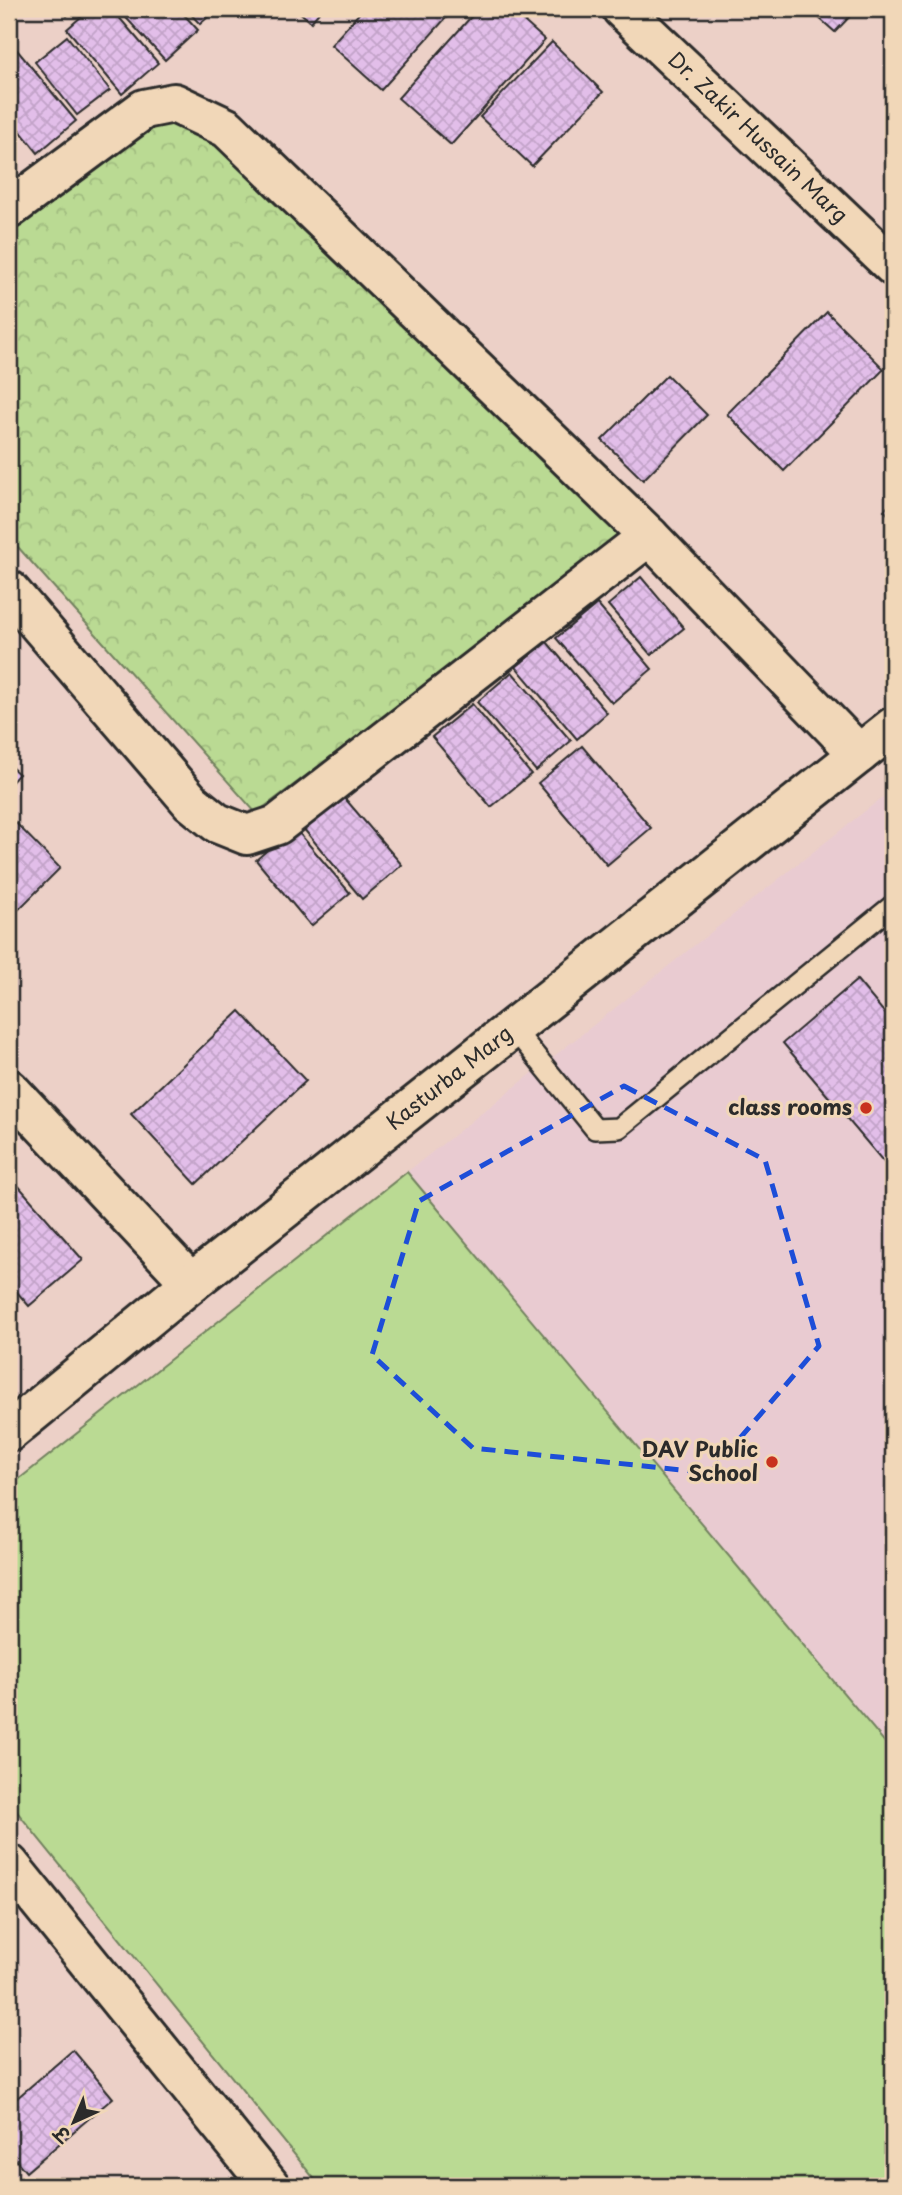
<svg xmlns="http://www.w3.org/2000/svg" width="902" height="2195" font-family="'Playpen Sans','Playpen Sans Deva',sans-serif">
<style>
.built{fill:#e9cbd1}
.grass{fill:#bada93;stroke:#72825f;stroke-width:2}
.park{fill:url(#park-crowns);stroke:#72825f;stroke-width:2}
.building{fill:url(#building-cross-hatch);stroke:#2b2b2b;stroke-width:2}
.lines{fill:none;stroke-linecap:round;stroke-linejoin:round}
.service-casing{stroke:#2b2b2b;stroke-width:24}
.minor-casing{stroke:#2b2b2b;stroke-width:44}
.tertiary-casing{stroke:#2b2b2b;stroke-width:44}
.service{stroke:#f1d7b8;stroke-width:19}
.minor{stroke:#f1d7b8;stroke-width:38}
.tertiary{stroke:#f1d7b8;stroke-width:38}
.marked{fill:none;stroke:#1d4ed8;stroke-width:5;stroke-dasharray:14 9;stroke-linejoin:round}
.poi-dot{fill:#c8321e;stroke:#f1d7b8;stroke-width:2.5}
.labels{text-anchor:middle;stroke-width:6;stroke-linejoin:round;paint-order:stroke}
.street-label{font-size:21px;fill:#2b2b2b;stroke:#f1d7b8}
.poi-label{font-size:21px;font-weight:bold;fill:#2b2b2b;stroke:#f1d7b8;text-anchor:end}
</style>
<defs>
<pattern id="park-crowns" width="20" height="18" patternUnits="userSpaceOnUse" patternTransform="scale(1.75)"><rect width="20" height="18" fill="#bada93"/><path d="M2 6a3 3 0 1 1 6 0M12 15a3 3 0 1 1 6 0" fill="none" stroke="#a0bb7f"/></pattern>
<pattern id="building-cross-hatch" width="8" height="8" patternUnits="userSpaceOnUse" patternTransform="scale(1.75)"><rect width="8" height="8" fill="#e2bee9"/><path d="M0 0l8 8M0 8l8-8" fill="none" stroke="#c2a3c8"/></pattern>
</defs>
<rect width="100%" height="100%" fill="#ecd0c7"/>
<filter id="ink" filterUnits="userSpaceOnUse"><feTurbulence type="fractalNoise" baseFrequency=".0143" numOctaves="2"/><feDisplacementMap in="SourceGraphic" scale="14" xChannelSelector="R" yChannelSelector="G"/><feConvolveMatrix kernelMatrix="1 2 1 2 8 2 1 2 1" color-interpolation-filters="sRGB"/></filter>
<g filter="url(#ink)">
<polygon class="built" points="893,789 893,1752 407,1172"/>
<polygon class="grass" points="407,1172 893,1752 893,2186 320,2186 9,1802 9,1487"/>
<polygon class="park" points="181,92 625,538 256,813 9,537 9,213"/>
<g class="building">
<polygon points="60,9 74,9 67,16"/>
<polygon points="90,9 112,9 158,63 122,94 67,29"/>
<polygon points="118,9 179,9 198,30 165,60"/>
<polygon points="186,9 217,9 200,24"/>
<polygon points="296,9 322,9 311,22"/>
<polygon points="363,9 454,9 381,90 331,45"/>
<polygon points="478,9 510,9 545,40 451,145 398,98"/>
<polygon points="809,9 857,9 835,32"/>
<polygon points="67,36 110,90 77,115 35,62"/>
<polygon points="552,42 603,92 532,166 480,117"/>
<polygon points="17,50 76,121 38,153 9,117 9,57"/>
<polygon points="827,312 884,369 784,471 727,414"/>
<polygon points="667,375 707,415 643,480 602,440"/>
<polygon points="893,502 893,520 884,510"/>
<polygon points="641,577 684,628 651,655 608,605"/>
<polygon points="597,604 652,669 612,703 556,638"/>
<polygon points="547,642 607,713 577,739 516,667"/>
<polygon points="512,672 571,741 536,771 477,702"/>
<polygon points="472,704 531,774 491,807 432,737"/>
<polygon points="582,746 651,828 607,865 538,783"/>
<polygon points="9,765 19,774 9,785"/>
<polygon points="342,795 402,865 362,899 303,828"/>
<polygon points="9,816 60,868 9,919"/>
<polygon points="294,827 350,893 311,926 256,860"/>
<polygon points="857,980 893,1023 893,1173 783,1043"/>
<polygon points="240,1011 306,1081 196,1184 131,1114"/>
<polygon points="9,1175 83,1260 29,1306 9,1283"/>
<polygon points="73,2050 113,2098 26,2172 9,2152 9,2105"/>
</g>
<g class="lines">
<defs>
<polyline id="service" points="513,1028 595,1129 619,1128 893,905"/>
<g id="minor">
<polyline points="9,209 144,109 174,103 227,128 649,536 859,754"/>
<polyline points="9,590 191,802 217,823 247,835 277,825 649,536"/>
<polyline points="9,1089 191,1283"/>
<path id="s1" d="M9,1432l182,-149 702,-556"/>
<polyline points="9,1864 270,2186"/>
</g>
<g id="tertiary">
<path id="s2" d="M622,9l271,257"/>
</g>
</defs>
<use href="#service" class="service-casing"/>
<use href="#minor" class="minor-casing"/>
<use href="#tertiary" class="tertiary-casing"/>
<use href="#service" class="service"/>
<use href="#minor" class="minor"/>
<use href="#tertiary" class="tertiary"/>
</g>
</g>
<path class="marked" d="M624,1086l141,74 54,186 -109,127 -237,-25 -101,-93 47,-154z"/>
<g class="poi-dot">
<circle cx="866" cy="1108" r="7"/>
<circle cx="772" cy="1462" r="7"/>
</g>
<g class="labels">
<g class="street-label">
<text dy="7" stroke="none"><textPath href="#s2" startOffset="187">Dr. Zakir Hussain Marg</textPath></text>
<text dy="7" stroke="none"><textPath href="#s1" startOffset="565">Kasturba Marg</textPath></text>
</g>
<g class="poi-label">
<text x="852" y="1115">class rooms</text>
<text x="758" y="1457">DAV Public<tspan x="758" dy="24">School</tspan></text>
</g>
</g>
<rect width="902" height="2195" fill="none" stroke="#f1d7b8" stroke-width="35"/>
<rect x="18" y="18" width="867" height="2160" fill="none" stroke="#2b2b2b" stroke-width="2.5" filter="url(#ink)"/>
<g transform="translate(74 2122) rotate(224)" stroke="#f1d7b8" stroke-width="5" paint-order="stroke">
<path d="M0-5L12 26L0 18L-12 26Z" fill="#2b2b2b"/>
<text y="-10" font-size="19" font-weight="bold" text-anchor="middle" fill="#2b2b2b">उ</text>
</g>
</svg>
